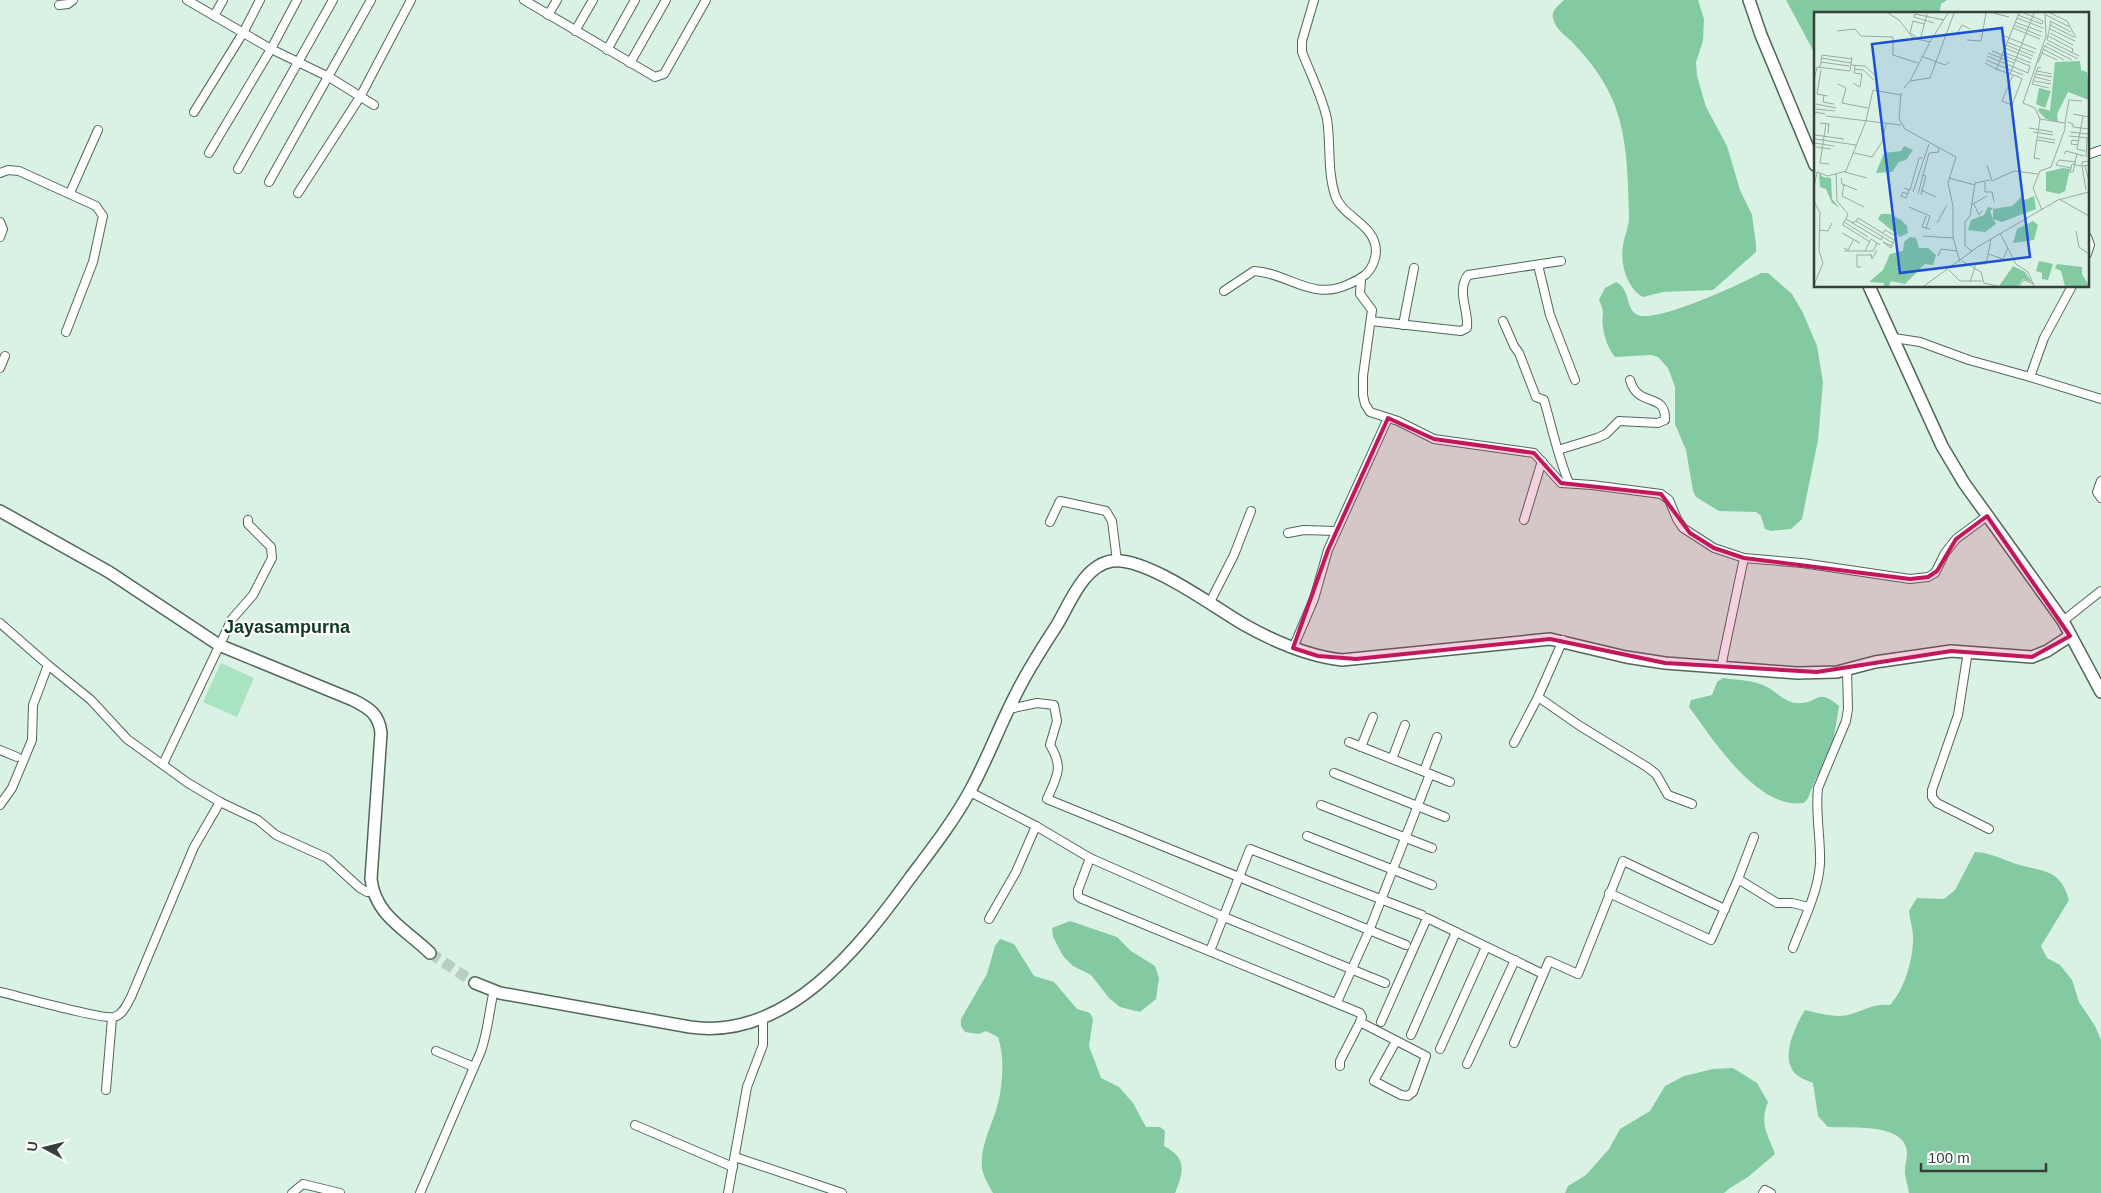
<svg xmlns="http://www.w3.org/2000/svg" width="2101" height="1193" font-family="Helvetica,sans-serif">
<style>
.green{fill:#aae3c1}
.water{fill:#83caa2}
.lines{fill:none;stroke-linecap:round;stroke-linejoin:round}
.secondary-tunnel{stroke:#b9cec1;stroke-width:11;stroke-dasharray:11 5.5;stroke-linecap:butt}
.street-casing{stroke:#52675a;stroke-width:10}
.secondary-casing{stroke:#52675a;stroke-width:14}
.street{stroke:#fff;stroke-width:8}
.secondary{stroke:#fff;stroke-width:11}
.marked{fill:#c2185b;fill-opacity:0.2;stroke:#c2185b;stroke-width:4;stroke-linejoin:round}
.labels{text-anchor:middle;stroke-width:4.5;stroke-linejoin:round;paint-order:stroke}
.quarter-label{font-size:18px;font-weight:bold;fill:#0e3824;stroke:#fff}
.inset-road{fill:none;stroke:#98ab9f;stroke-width:1}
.view{fill:#1d4ed8;fill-opacity:0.15;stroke:#1d4ed8;stroke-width:2.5}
.inset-edge{fill:none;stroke:#36403a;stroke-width:2.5}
</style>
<rect width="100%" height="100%" fill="#daf2e3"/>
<polygon class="green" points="221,663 254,678 237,717 203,702"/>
<g class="water">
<path d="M1564,0h134l6,19 -1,22 -7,21 1,14 9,31 21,39 13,44 12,25 4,30v7l-43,38 -50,2 -20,5c-16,-9 -23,-33 -20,-51 1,-9 6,-19 6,-29 -1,-31 -1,-65 -9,-95 -7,-30 -25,-56 -46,-78 -8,-9 -18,-13 -21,-26 -2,-8 6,-13 11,-18z"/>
<polygon points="1786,0 1947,0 1941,4 1939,14 1815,14 1815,54"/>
<path d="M1761,273h7l24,21 11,19 14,33 6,36 -5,58 -16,79 -11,10 -20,2 -6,-2 -4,-13 -5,-4 -37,-1 -23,-14 -3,-6 -7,-41 -11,-26v-37l-7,-19 -10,-11 -7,-2 -36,2c-6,-7 -11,-20 -12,-30 -2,-14 3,-12 -4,-27l6,-12 11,-6c15,7 9,28 22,33 19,8 103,-31 123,-42z"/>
<path d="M1723,678c13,2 30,2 42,8 11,5 19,16 31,17 24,2 19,-17 43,3l-8,49 -15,23 -8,20 -4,5c-47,7 -91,-64 -115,-96l2,-7 21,-5 5,-13z"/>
<path d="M1975,852c16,1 27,7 41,12 27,8 44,4 53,36l-28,46 6,12 13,7 12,15 7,22 16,24 6,14v153h-192c-1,-6 -3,-13 -4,-19 -1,-9 4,-17 1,-27 -7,-24 -59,-19 -78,-20l-10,-11 -5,-33c-4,-2 -11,-4 -15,-7 -20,-14 -3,-50 7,-66 14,3 29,8 43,5 15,-4 26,-12 42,-10 14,-15 22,-42 23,-63 1,-10 -3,-21 -4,-31l8,-13 27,1 11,-9z"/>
<polygon points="1070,921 1117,937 1131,951 1155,966 1159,978 1156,999 1140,1012 1120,1007 1109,998 1091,975 1073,966 1063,956 1053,937 1052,928"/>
<path d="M1000,939l14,5 20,32 20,6 23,27 13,4 3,6 -4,27 12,32 18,9 14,16 13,24h14l5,4 -1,15c23,12 20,25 11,47h-182c-4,-7 -10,-17 -11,-25 -2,-27 14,-48 18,-74 3,-19 4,-39 -2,-57l-12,-6 -7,3 -14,-2 -4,-6v-7l26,-45 8,-28z"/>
<path d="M1733,1068l24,15 11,19c-9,22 0,32 7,52l-27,23 -18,11 -6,5h-159l3,-7 18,-11 23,-26 11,-20 30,-18 15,-25 19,-10 29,-7z"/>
</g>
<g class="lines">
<polyline class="secondary-tunnel" points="430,953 475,983"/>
<defs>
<g id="street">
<polyline points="187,0 271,49 329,77 374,105"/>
<polyline points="524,0 655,77 664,74 706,0"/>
<polyline points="59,5 68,4 73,0"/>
<polyline points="548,15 557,0"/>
<polyline points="214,16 223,0"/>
<polyline points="575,31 593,0"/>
<polyline points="607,50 635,0"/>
<polyline points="630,63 666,0"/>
<polyline points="194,112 243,33 260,0"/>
<polyline points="209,153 271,49 297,0"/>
<polyline points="2087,155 2101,150"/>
<polyline points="238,169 333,0"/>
<polyline points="0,173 8,170 19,171 96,206 103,216 93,262 66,332"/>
<polyline points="269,182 371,0"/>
<polyline points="70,193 98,130"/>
<polyline points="298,193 360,97 411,0"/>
<polyline points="0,222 3,229 0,237"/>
<polyline points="2087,237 2090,245 2087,254"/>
<polyline points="1538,265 1550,315 1575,380"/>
<polyline points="1361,279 1360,294 1372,310 1363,376 1363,395 1365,404 1370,412 1398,421 1434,439 1534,453 1561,483 1592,485 1661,494 1669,500 1677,519 1683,528 1714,548 1744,558 1802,563 1910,579 1928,577 1935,573 1945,553 1956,539 1987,516"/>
<path d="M1224,291l30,-20c35,2 58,31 95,13 5,-2 11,-5 16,-9 8,-7 13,-20 10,-31 -5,-21 -34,-29 -40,-49 -8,-25 -4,-51 -8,-76 -5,-23 -17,-46 -25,-67v-11l12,-41"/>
<path d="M1371,321l90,10 6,-3c2,-18 -11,-37 1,-53l93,-14"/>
<path d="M1503,321l11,25 5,7 17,44 8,3c8,28 14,57 25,83"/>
<polyline points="1403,325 1414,268"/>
<polyline points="1894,338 1920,342 1969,360 2030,377 2044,338 2072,286"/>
<polyline points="0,368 5,356"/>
<polyline points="2030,377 2101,399"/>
<path d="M1558,450l39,-12 9,-4 13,-13 39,2 7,-3c1,-29 -27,-11 -35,-40"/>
<polyline points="2101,481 2097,492 2101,498"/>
<polyline points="1524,520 1542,461"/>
<polyline points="1050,522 1060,501 1106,511 1112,521 1117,561"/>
<polyline points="1288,533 1304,530 1336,531"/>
<polyline points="1209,604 1234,555 1251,511"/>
<polyline points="2063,621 2101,591"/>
<polyline points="0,623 48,665 33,705 32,740 12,788 0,805"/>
<polyline points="1293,648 1314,599 1328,550 1388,418"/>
<polyline points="1968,651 1958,715 1932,790 1932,797 1937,803 1989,829"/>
<polyline points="48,665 91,700 127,739 188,783 220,802 258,820 276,835 327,858 360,888 367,892 373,891"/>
<polyline points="1721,667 1744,558"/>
<polyline points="1538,697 1580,726 1647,767 1656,774 1668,795 1692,804"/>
<path d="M1009,709l28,-6 17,2 3,16 -7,24c14,23 7,31 -3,54l359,146"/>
<polyline points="1349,742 1430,774"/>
<polyline points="1514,743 1538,697 1563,640"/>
<polyline points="1361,747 1373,717"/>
<polyline points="0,750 17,757"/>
<polyline points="1392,759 1405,725"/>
<polyline points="163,764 232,619 253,595 272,558 271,547 248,524 248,520"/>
<polyline points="1424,771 1437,737"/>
<polyline points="1334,773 1445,817"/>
<polyline points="970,792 1036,826 1090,858 1224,917 1385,983"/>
<polyline points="1321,805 1432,848"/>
<polyline points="1307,836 1432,885"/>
<polyline points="1754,837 1738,879 1777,903 1792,903 1809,907"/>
<polyline points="1090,858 1078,890 1078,896 1080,898 1360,1013 1362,1017 1360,1022 1340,1061 1340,1066"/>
<polyline points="1609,893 1711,940 1738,879"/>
<polyline points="989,919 1016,872 1036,826"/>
<path d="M1793,948c10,-27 25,-55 27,-84 1,-26 -5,-51 -2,-76l28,-67 2,-12 -1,-40"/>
<polyline points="1210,951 1250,849 1422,915"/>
<path d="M0,992c18,4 103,28 114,25 9,-2 13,-13 17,-20l63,-150 26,-45"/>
<polyline points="1337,1002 1369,931 1430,774 1450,782"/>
<polyline points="1360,1022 1426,1056 1413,1092 1408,1096 1401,1095 1374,1081 1396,1041"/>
<polyline points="1381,1022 1427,918 1543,974"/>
<polyline points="1411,1035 1456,932"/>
<polyline points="1514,1043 1549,961 1578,974 1623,861 1725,909"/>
<polyline points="1440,1049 1486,947"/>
<polyline points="436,1051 474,1067"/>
<polyline points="1467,1064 1515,960"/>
<polyline points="106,1090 112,1018"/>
<polyline points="635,1125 733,1167"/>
<polyline points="735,1157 842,1193"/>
<polyline points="292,1193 303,1184 340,1193"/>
<path d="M420,1193l61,-142c7,-20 8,-40 13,-61"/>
<polyline points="728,1193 747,1087 763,1045 763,1017"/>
<polyline points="1763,1193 1765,1190 1771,1193"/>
</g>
<g id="secondary">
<polyline points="1749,0 1761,35 1815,165"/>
<polyline points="1869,286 1942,446 1964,483 2063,621 2101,692"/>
<path d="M0,511l109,61 110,73 134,55c16,8 26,14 28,33l-10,146c4,37 36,51 59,74"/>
<path d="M475,983l25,10 190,34c97,14 169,-79 220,-149 21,-28 43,-56 60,-87 17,-31 29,-64 45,-95 12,-25 27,-48 42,-71 13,-22 27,-60 55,-64 33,-5 102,46 131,63 30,17 64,32 99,36l208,-21 76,18 39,6 132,10 40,-1 38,-10 76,-11 81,6 15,-6 23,-15"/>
</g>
</defs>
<use href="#street" class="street-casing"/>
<use href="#secondary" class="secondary-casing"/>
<use href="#street" class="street"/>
<use href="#secondary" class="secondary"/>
</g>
<path class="marked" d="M1388,418l46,21 100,14 27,30 100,11 29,39 24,15 30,10 166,21 18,-2 9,-6 19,-32 31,-23 83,120 -38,21 -81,-6 -134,21 -152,-9 -115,-24 -194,20 -38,-3 -25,-8 35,-98z"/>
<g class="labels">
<g class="quarter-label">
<text x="287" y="633">Jayasampurna</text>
</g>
</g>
<g transform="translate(1814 12)">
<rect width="275" height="275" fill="#daf2e3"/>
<path d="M241,50l25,-1 1,9 6,2 2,13v15l-21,-8 -11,22 1,8 -12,-3 -8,-8 1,-3 9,2 8,5 -6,-4zM225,76l12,3 -6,17 -9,-4zM90,134l9,4 -7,10 -7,2 -7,10 -16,1 8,-20 17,-2zM249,156l7,1 -5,22 -6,3 -13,-3v-19zM5,161l4,4 8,1 1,21 7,8 -7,-4 -6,-14 -6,-2zM220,184l2,13 -34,13 -9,-3 3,5 -11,8 -17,-2 3,-10 13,-5 4,-8 5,1 -3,3 3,8v-10l19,-3 9,-9 4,3zM67,202h9l11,6 6,6 1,7 -8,4 -22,-18zM219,209l5,4 -4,15 -21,3 4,-14zM96,225l6,1 3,10h9l8,7 -3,10 -8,-1 -20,20 -14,-3 -2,5h-5v-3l-15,-1 14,-12 7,-16 13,-3 1,-9zM225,249l14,3 -5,16 -6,-1v-6l-6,-2zM243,252l25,3v7l7,12h-24l-4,-15 -6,-3zM199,254l12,6 7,10 -9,-3 -5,7h-19z" fill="#83caa2"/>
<path class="inset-road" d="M74,1l11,7 14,18 17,4 18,-29M179,1l16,4M210,1l19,8 -1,3M236,1l17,8 9,17M101,2l29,6M101,2l-1,3 20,6M204,3l24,9M232,3l24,12M203,6l26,10M236,9l21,11M237,9l-4,19 32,16M201,10l27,10M200,13l27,11M236,13l24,12M199,16l27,11M236,17l25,12M23,19l18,-2 6,7 32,1v18l25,8M144,20l4,-7 8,4M236,21l23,12M188,23l34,14M234,24l25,13 -1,3M102,25l-6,-4 3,-12 11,3M106,28l7,-26M153,28l14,1 5,-28M193,30l28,11M232,31l32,16M192,33l27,11M231,34l27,14M191,36l27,11M229,37l21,11M189,40l28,11M174,41l26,10M228,41l15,7M107,44l24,9 4,-3M173,44l41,17 2,-7 -38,-15M7,46l30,5M172,48l37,15M7,50l28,4M171,51l11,6 20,7h1l5,3 -10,26 -10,-4 11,-26M224,51l7,-18M37,53l14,1 12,11 -1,12M6,55l2,-12 30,4M40,57l9,1 11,10M7,58l-4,24 11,2M182,58l23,-57M223,59l15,3M196,62l24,-61M222,62l16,3M221,65l16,4M0,69l3,-14 33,4 2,-14M96,69l20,-39M220,69l17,3M39,71l7,4 2,-13 -8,-1 1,-8M24,72l8,4 -4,15 26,5M218,72l6,-17 3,1M218,72l17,4M90,76l6,-7 20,-3 24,-65M87,81l-2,26 6,10 51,28 -8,26 5,23v31l7,25M10,83l-1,7 11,2M2,92l20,4M2,97l19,2M259,102l16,3M12,104l75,9M269,104l-6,33 8,2M0,105l1,-5 10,2M254,110l5,2v3l16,2M6,111l9,1 -1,9M251,111l4,-23 13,1M12,112l-6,39 9,1M215,116l24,4M219,120l20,3M256,120l19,2M1,123l29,4M255,124l20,2M224,125l17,3M1,127l41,6M223,128l18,3M1,131l19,3M264,133l-7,-1 1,-4 7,1M2,135l15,2M40,141l18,4 10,-15 4,-18M250,142l2,-3 18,5M272,145l1,-19M226,147l-6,-1 6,-39M275,149l-7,1v4l7,-1M173,153l5,16 22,-10 24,3M268,154l4,24M271,154l4,15M257,156l-15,-3 3,-5 17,2M31,160l22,6M259,160l4,-19M259,160h-3l2,-8 9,2M22,161l1,28 11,13 -2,5M27,166l1,6 15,6M135,166l26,7M171,170v10h7l2,10M30,172l-2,12 22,11M0,175l3,-15 11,4 18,-5 20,-50 7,-31 28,5M90,176l6,2 9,-32h4M107,178l15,7M99,180l16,-48M93,182l-4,-2 -2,4 5,2 3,-8M104,182l11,-41 10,-1 -1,-4M107,183l5,-19 -4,-1M245,187l30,17M0,189l6,12 -1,38 4,12 -9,22M160,192l5,11 3,-4M157,193l16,-9M95,195l21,9 -4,12M228,198l-9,-22 7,-17 11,-4 14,-38v-6l-25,-4 -5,-11 -12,-5 23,-67 -1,-23M112,204l-4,11 8,2M42,209l2,-3 36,22M30,210l2,-3 35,21 1,-3M30,210l-1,3 27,17M30,210l24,15M38,211l4,-2 37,22M123,211l10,-18M5,218l9,1 4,-8M262,219l3,16 10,7M28,221l18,10M69,221l2,-3 11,6 -4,10 -1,2 -8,-6 9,4M186,221l16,31 12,8 6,14M109,224l31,2M177,227l-3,15 15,5 5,-11M30,236l4,2 6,-11M30,239h29l4,-8M51,239l6,-12 9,6M158,239l-7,-5v-24l5,-6 5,-33 15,-3M57,242l1,5 5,-9M124,244l3,-7 16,2M148,249l19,11 3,11 13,3M47,255h-4v-12h14M135,258l11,11h22M156,270l6,-18h10l2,-10M110,274l55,-40 79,-46 31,-8M205,274l5,-6 10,4"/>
<path class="view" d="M188,16l28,229 -130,16 -28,-229z"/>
<rect width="275" height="275" class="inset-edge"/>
</g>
<g transform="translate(45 1148) rotate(277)" stroke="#ffffff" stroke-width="4" paint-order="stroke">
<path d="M0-4L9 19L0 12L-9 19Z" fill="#36403a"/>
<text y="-8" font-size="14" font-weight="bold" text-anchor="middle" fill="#36403a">U</text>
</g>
<path d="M1921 1163v8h125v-8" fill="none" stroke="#36403a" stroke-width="2.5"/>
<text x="1928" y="1163" font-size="15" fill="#36403a" stroke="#ffffff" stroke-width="4" paint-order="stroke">100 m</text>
</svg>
